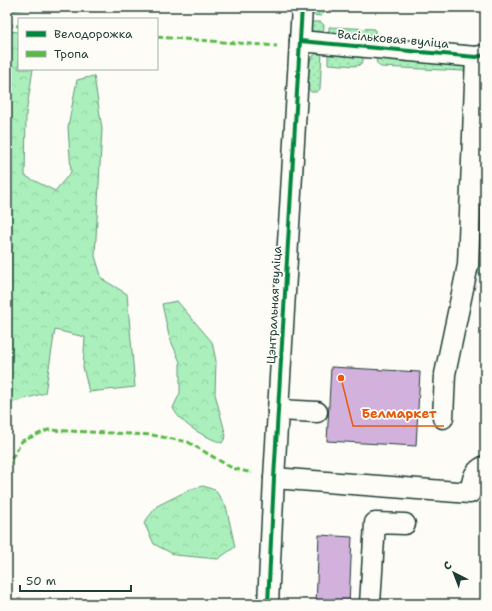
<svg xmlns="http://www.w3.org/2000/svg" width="492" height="611" font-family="'Shantell Sans',sans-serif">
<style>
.grass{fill:url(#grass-dots);stroke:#659678}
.forest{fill:url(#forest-crowns);stroke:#659678}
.building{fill:#d2b1dd;stroke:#1f3d34}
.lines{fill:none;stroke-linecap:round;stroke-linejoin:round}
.minor-casing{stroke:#1f3d34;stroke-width:23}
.minor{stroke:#fdfcf7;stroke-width:20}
.quiet{stroke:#58b947;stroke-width:3;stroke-dasharray:6 3;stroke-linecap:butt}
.cycleway-casing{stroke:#fdfcf7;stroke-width:6}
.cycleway{stroke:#00873e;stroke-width:4}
.labels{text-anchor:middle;stroke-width:3.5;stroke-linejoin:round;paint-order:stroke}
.street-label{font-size:12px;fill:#1f3d34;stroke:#fdfcf7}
.leader{fill:none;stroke:#e8590c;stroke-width:1.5}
.callout-dot{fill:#e8590c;stroke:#fdfcf7;stroke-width:1.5}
.callout-label{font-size:13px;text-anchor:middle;font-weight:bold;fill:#e8590c;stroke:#fdfcf7;stroke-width:3.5;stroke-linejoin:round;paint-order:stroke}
</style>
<defs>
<pattern id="grass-dots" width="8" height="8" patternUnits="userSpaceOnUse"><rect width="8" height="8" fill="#abf0bc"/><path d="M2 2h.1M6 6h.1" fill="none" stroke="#93cfa2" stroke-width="1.8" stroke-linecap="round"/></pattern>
<pattern id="forest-crowns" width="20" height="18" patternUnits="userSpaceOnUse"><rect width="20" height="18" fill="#abf0bc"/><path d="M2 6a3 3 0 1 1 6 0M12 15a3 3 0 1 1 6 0" fill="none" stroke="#93cfa2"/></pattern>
</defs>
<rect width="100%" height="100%" fill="#fdfcf7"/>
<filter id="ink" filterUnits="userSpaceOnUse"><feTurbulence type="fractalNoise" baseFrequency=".025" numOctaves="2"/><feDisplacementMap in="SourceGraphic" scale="8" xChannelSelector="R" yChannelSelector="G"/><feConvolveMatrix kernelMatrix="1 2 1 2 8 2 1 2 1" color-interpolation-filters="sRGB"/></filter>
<g filter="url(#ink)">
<g class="grass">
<polygon points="312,7 324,7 324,13 321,16 311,15"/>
<path d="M311,22h10l3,3 -1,13c-8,-4 -14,-6 -12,-16z"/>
<polygon points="329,27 375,29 375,33 371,38 329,39"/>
<path d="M322,52l-2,37 -3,3h-6c-4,-5 -4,-9 -4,-15 1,-12 2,-23 15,-25z"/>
<path d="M328,52l33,3c4,5 2,8 -4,11l-29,-2z"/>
<path d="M378,56l85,3 5,10 -4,2 -83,-4c-5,-3 -6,-7 -3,-11z"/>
<polygon points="485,67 485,210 474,210"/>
<polygon points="485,222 485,274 475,273"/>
</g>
<g class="forest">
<polygon points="7,7 48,7 9,11 7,11"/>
<polygon points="7,31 19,32 19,69 33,69 26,114 25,176 55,191 71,172 68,127 77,80 94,76 102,129 95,256 102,279 127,294 135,387 89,392 83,367 85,337 55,330 45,393 14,402 7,407"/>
<path d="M177,301l35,41 4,19 -1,33 11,42 -4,7c-17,-6 -41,-18 -49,-35l7,-15v-31l-11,-26 -7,-32z"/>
<polygon points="203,486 215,490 226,506 235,547 218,559 175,555 154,544 144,523 157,506 191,489"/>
</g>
<g class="building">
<polygon points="331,367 420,372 416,446 327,441"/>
<polygon points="319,535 352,537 349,604 316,604"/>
</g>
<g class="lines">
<defs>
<g id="minor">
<polyline points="300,41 476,57 485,55"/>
<polyline points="278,410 317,412"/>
<polyline points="443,418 445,374 468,265 476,57"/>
<path d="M274,478l196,15c3,-13 2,-21 15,-27"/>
<polyline points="268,604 274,478 302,7"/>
<polyline points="370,604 375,523 405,524"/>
</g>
</defs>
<use href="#minor" class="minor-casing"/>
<use href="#minor" class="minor"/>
<g class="quiet">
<polyline points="7,25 19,26"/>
<polyline points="157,37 277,46"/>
<polyline points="7,476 9,463 22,441 48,430 152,435 188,442 232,468 252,473"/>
</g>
<defs>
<g id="cycleway">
<polyline points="300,41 476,57 485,55"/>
<polyline points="268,604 274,478 302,7"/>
</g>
</defs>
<use href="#cycleway" class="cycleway-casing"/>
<use href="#cycleway" class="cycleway"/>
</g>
</g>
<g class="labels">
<g class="street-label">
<text transform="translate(393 39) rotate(5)" y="4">Васільковая вуліца</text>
<text transform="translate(274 305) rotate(-87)" y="4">Цэнтральная вуліца</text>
</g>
</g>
<path class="leader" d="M341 378L353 426H444"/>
<circle class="callout-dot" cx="341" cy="378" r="4"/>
<g class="callout-label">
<text x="399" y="418">Белмаркет</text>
</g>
<rect width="492" height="611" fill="none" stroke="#fdfcf7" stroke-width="24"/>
<rect x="12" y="12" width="468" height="587" fill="none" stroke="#1f3d34" stroke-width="1.5" filter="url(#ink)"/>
<rect x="18" y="18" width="140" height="52" fill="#fdfcf7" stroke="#a4b0a9"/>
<rect x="26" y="31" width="20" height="6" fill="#00873e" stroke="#a4b0a9"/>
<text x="54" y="38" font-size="12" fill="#1f3d34">Велодорожка</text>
<rect x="26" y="51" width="20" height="6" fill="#58b947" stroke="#a4b0a9"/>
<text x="54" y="58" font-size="12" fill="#1f3d34">Тропа</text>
<g transform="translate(454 573) rotate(318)" stroke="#fdfcf7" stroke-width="3" paint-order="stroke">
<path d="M0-3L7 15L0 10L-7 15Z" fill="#1f3d34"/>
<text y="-6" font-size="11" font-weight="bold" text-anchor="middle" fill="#1f3d34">С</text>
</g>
<path d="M20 585v6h111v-6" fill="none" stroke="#1f3d34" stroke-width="2"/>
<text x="26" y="585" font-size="12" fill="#1f3d34" stroke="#fdfcf7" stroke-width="3" paint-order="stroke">50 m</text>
</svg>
